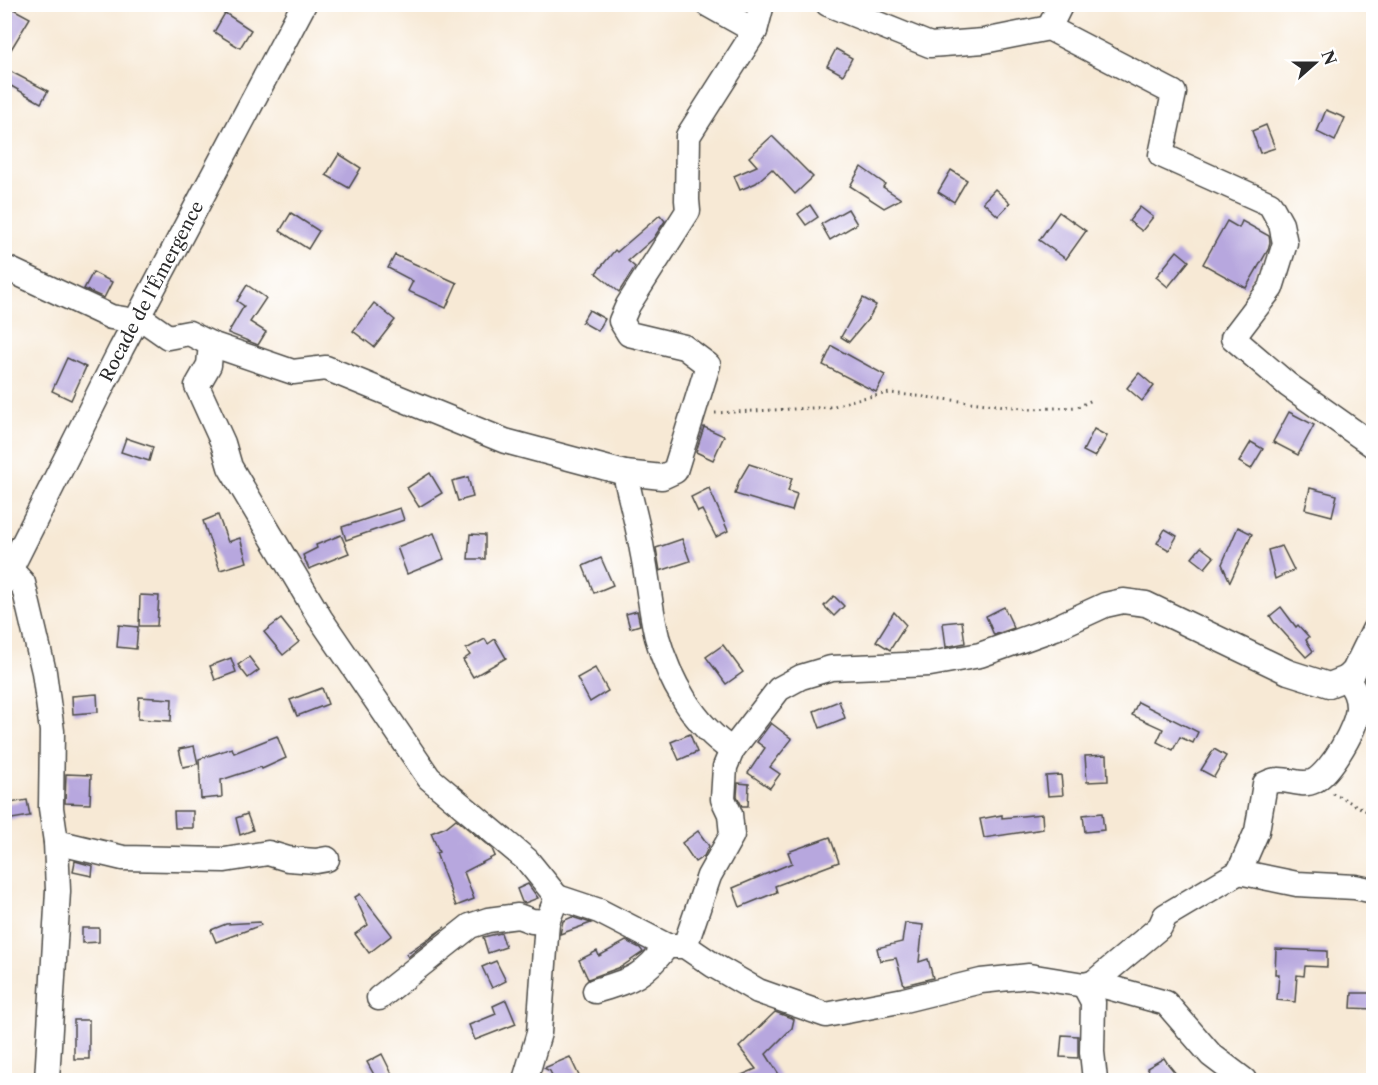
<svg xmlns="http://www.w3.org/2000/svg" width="1378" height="1085" font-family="'Libre Caslon Text',serif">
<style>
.building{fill:#b7a7de}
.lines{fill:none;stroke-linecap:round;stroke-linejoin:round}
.minor-casing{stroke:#4a4844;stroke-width:27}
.path{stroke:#4a4844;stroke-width:3;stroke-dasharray:1.5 4.5;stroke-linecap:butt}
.minor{stroke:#fff;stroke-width:24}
.labels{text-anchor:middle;stroke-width:6;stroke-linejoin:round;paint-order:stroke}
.street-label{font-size:18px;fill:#2b2b2b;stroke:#fff}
</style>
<rect width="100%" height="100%" fill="#fff"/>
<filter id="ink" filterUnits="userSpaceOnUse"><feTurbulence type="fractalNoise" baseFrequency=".0167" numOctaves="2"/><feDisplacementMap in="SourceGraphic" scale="12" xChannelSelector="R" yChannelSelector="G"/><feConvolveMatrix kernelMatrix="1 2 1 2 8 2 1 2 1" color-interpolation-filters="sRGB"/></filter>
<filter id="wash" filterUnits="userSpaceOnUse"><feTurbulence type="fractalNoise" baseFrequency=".008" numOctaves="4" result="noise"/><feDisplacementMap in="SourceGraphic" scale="24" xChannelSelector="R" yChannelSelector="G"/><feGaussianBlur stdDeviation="1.35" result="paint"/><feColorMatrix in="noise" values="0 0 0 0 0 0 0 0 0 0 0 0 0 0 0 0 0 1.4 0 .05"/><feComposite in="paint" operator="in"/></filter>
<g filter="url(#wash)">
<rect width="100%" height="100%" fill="#f7e9d5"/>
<g id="blocks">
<g class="building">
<polygon points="4,4 30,18 4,61"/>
<polygon points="225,13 251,30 240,48 214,32"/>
<polygon points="836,49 852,58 843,75 827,66"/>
<polygon points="4,68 48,91 41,103 4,82"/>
<polygon points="1326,110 1345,118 1335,141 1317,132"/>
<polygon points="1266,125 1275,148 1260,153 1252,131"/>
<polygon points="772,136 813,177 795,194 772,169 756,183 740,190 734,176 757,166 749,157"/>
<polygon points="339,154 361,168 349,188 326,175"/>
<polygon points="861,167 885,184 883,187 901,199 884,208 850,186"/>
<polygon points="951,170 967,180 954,202 938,192"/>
<polygon points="995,189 1010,203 998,216 983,202"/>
<polygon points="810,205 818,217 806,225 798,214"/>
<polygon points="1140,207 1153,217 1142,231 1129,221"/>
<polygon points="848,209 857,224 830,240 821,224"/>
<polygon points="1059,212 1086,231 1066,259 1039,240"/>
<polygon points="291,213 319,231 308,249 280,231"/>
<polygon points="660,215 665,221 653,239 628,261 635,267 619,292 596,273 615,250 617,252"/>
<polygon points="1227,221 1239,228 1242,221 1269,236 1270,242 1268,250 1246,288 1203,264"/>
<polygon points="1177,251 1189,261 1168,287 1156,277"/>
<polygon points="395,255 457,283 446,308 408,291 413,281 388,268"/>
<polygon points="93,272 112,282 104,298 84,289"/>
<polygon points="247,285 266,298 250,322 266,332 258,345 228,333 244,306 237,301"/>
<polygon points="863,298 876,305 869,318 849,342 841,337"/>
<polygon points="374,303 395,320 374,347 353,331"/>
<polygon points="589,310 605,319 598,331 582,322"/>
<polygon points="832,346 885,375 876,392 823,365"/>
<polygon points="67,358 86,367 71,400 52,391"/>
<polygon points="1139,373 1154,386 1142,401 1127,388"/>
<polygon points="1289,412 1314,425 1298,455 1273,442"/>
<polygon points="704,427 724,436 713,460 696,452"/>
<polygon points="1094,429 1107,436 1095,457 1083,451"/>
<polygon points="126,438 153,447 149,461 121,452"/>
<polygon points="1251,442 1263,449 1251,469 1239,462"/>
<polygon points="749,464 792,478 788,491 797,494 792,511 735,494 739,481"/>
<polygon points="430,473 442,493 419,507 407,488"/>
<polygon points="468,477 473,497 458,501 452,481"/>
<polygon points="709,488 728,531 716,537 702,510 698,512 691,497"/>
<polygon points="1310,488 1337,495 1332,516 1305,509"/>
<polygon points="400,508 404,520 346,540 342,527"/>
<polygon points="218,515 228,542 240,538 247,562 220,570 203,521"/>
<polygon points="1238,527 1252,534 1230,582 1222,564"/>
<polygon points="1165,529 1177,536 1169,550 1157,543"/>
<polygon points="434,533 444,559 407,574 397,547"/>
<polygon points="470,534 485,535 485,559 468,559"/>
<polygon points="341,535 349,553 309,569 303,555 317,548 316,545"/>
<polygon points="682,539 690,561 660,571 656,548"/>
<polygon points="1282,546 1294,570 1275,579 1268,550"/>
<polygon points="1201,547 1214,557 1205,568 1192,558"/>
<polygon points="601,558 613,585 594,593 583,566"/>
<polygon points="140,595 159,596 157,626 139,626"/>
<polygon points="834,596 844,606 834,616 824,606"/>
<polygon points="1004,607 1014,628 994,635 986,616"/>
<polygon points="1281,607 1296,627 1298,625 1309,637 1306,640 1313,651 1306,657 1274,622 1270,616"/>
<polygon points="637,611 640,625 630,628 626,614"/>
<polygon points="894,612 906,625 890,650 876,641"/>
<polygon points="281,619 299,642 283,655 264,632"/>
<polygon points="962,621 965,643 946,647 943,623"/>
<polygon points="119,625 138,627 136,649 117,647"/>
<polygon points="485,639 488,644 495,639 506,658 473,677 463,660 470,655 466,649"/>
<polygon points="723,645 743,672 726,684 706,657"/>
<polygon points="249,657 259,670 248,678 238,665"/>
<polygon points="231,658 236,672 215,680 210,666"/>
<polygon points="595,668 608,691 590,702 577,678"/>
<polygon points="322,688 328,704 297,716 290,700"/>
<polygon points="97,694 98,712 73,714 72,696"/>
<polygon points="139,697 172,699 171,721 138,719"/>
<polygon points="839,701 845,718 820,728 814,711"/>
<polygon points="1138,702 1198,732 1193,743 1180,737 1173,750 1157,742 1163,729 1132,715"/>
<polygon points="771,723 792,739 770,767 780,774 770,788 748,773 765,748 757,742"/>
<polygon points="690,734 697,752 679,760 671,742"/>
<polygon points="277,736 286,758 262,769 261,767 221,780 222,797 201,799 199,759 232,748 234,753"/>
<polygon points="194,746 198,764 183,767 179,749"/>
<polygon points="1214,749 1226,756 1214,777 1201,770"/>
<polygon points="1107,755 1108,781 1087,782 1085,756"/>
<polygon points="66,774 91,775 90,804 65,803"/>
<polygon points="1061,775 1063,795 1048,796 1046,776"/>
<polygon points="738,783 749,784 748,806 742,806 737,796"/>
<polygon points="27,800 30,816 6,820 4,804"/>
<polygon points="174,811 193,811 193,828 175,828"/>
<polygon points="1102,813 1104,830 1085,832 1083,815"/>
<polygon points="247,814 253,830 240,835 236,818"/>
<polygon points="1042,814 1043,829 984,838 980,819 1002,815 1002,818"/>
<polygon points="456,819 492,849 495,856 464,872 474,899 456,906 436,853 439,852 431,833 446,827"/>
<polygon points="698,831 709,846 704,856 695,862 682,843"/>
<polygon points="830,837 839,862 775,886 777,892 740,907 733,888 792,863 788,852"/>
<polygon points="75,861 93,866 92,876 73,872"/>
<polygon points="528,884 538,898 525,903 522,902 517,889"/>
<polygon points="360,894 392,935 369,953 355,934 368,925 355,897"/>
<polygon points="572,917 591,923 560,934 563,921"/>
<polygon points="260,922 261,925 216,942 211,930 226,924"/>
<polygon points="905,923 923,925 919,962 928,959 933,978 904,985 896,958 880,961 877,948 902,942"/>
<polygon points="445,927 408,957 406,954"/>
<polygon points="82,928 99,928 99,942 82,943"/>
<polygon points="501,933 506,947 488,953 483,937"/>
<polygon points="626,941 640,948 643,952 621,967 588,979 579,960 597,951 599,956"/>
<polygon points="1276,949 1327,951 1327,967 1305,966 1304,976 1297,975 1295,1002 1277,1000 1279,974 1275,974"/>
<polygon points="496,961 506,981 492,988 482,967"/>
<polygon points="1352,993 1374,993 1374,1009 1351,1008"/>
<polygon points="506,1000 516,1024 475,1040 469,1025 496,1014 493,1006"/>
<polygon points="775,1012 794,1019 792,1028 766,1054 780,1076 773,1080 730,1080 756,1069 739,1047"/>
<rect x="74" y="1020" width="15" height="39"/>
<polygon points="1062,1035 1078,1036 1078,1058 1060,1057"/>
<polygon points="382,1054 392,1074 377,1080 367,1062"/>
<polygon points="570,1057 581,1080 554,1080 550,1071 544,1068"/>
<polygon points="1164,1058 1168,1064 1181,1080 1155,1080 1147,1068"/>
</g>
</g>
</g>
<g filter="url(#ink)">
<use href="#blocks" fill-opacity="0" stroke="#4a4844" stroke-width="1.5"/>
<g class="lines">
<defs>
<g id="minor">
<polyline points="707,4 755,31"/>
<polyline points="828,4 930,45 984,41 1049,28 1174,93 1161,155 1270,204 1281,224 1285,243 1271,288 1233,338 1288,385 1374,446"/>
<polyline points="1049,28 1061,4"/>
<polyline points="4,267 111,317 148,323 168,337 189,333 211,344 293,372 326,368 505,441 625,473 662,477 675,471 708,365 684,347 629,334 621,321 628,305 688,211 687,200 688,136 755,31 762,4"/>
<polyline points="211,344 209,365 197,386 223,443 230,467 320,618 429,778 527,860 557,897 547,922 539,1033 525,1080"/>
<path d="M625,473c5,26 13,51 17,77 6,28 8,59 15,87 12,43 37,88 75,113"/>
<polyline points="11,570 23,583 44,672 52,731 51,808 56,842 58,891 47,1080"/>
<path id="s1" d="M4,582l117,-233 183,-345"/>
<polyline points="56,842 123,858 225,860 268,853 288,859 316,861 327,859"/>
<polyline points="1239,872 1297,884 1355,887 1374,891"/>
<polyline points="557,897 599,911 667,946 685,946 713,965 758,991 826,1015 904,1000 981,981 1029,976 1084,985 1093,983 1166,1003 1211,1055 1244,1080"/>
<polyline points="685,946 709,876 732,835 730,814 723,799 725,767 732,750 779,689 801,677 831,668 930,664 980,655 1055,628 1105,605 1123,601 1146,604 1288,672 1329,685 1347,678"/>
<path d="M1093,983l67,-56 5,-11 74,-44 18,-41 8,-47c4,-2 9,-4 13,-4 12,-1 24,7 36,1 17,-9 44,-55 44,-74 0,-12 -5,-19 -11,-29l7,-7 20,-41"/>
<polyline points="1084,985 1093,1002 1092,1052 1095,1080"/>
<path d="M595,991c36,-11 47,-13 72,-45"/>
<polyline points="379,998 470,926 488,920 518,916 532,921 547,922"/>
</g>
</defs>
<use href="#minor" class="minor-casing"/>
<g class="path">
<polyline points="715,413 831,407 857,399 890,393 1031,409 1078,407 1094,399"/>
<polyline points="1333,793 1374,815"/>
</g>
<use href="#minor" class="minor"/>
</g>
</g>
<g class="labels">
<g class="street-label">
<text dy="6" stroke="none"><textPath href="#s1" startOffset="326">Rocade de l'Émergence</textPath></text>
</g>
</g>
<rect width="1378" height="1085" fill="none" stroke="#fff" stroke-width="24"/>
<g transform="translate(1315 63) rotate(69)" stroke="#ffffff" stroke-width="4.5" paint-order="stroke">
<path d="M0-4.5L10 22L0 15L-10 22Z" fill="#2b2b2b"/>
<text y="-9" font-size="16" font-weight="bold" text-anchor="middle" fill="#2b2b2b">N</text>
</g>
</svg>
